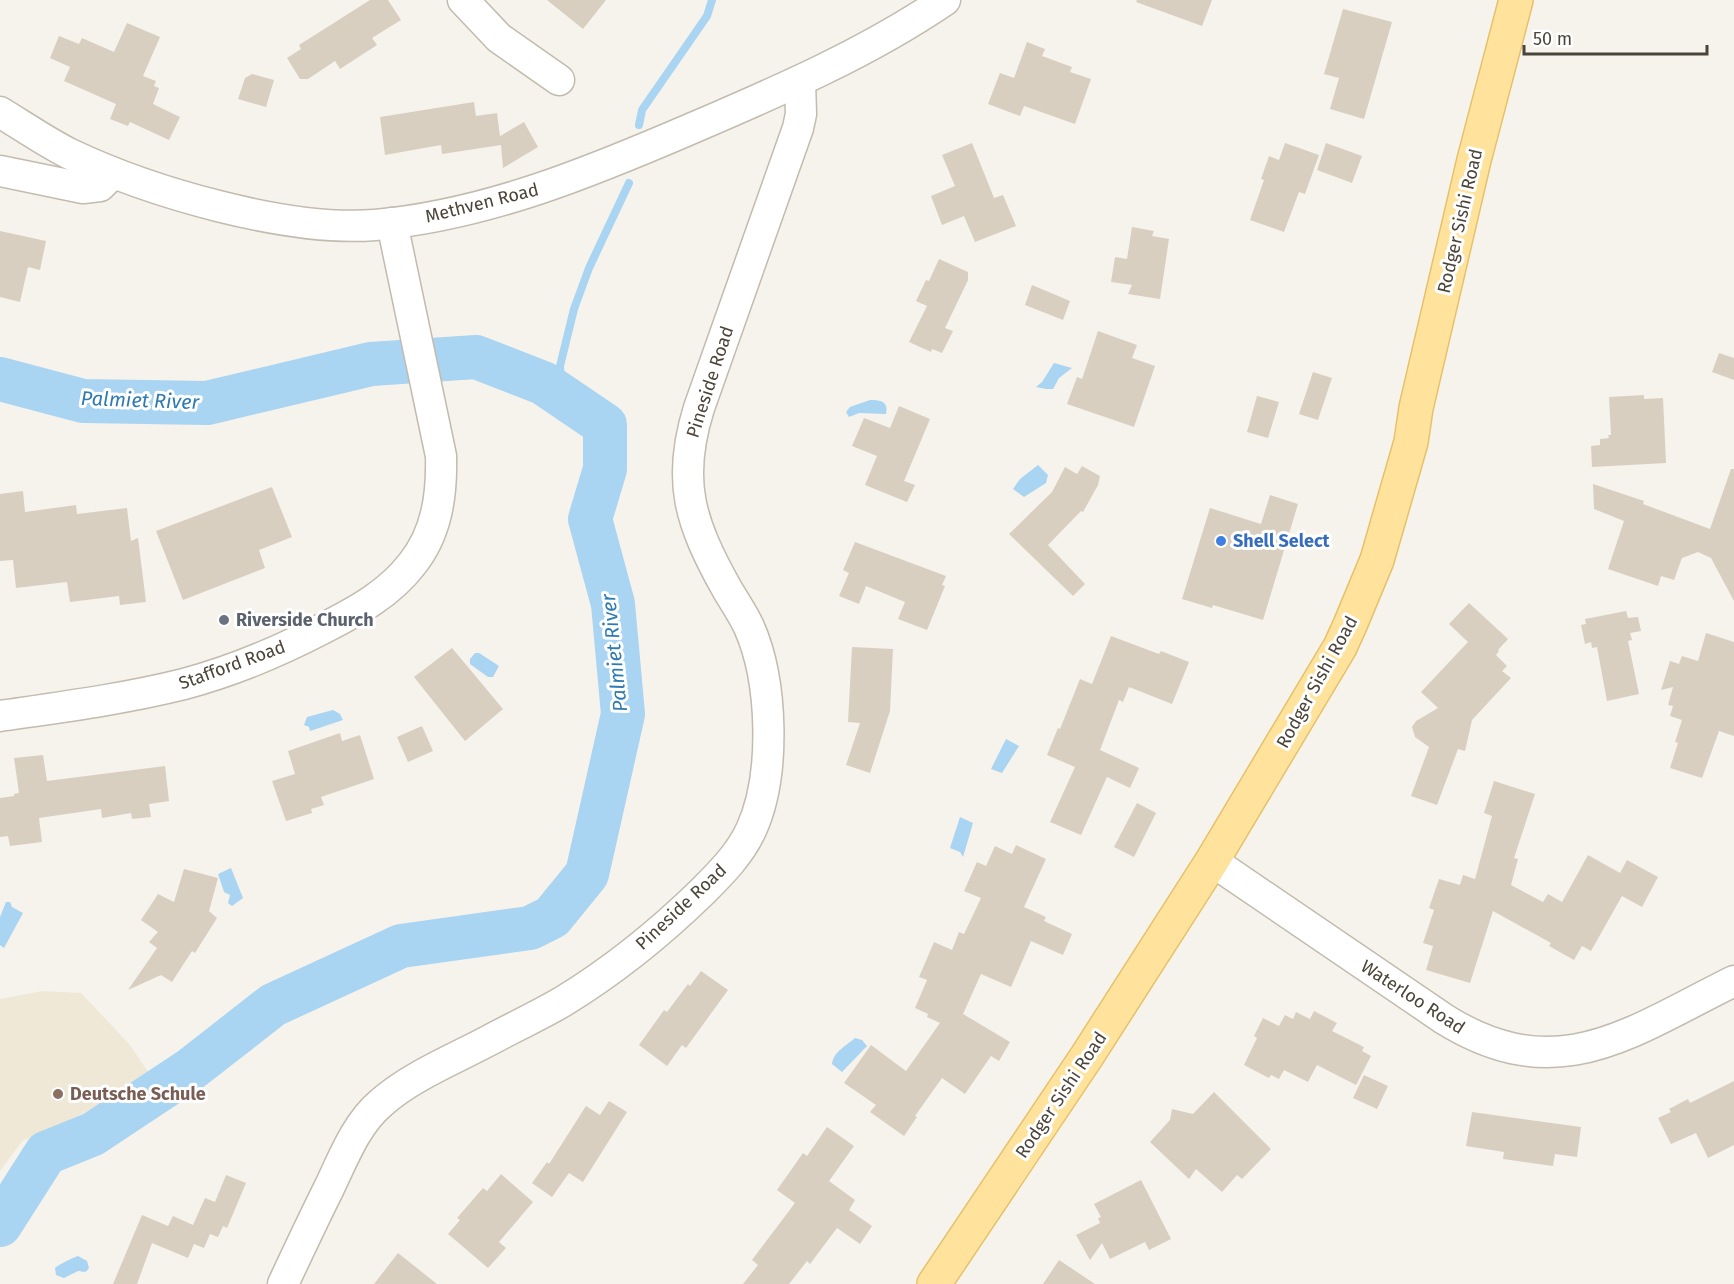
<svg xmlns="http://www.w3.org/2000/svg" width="1734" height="1284" font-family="'Fira Sans',sans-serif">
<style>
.education{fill:#efe8d6}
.water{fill:#a9d4f2}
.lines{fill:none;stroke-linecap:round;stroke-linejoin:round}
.stream{stroke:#a9d4f2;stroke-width:8}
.river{stroke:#a9d4f2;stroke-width:44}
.building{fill:#d8cfc1}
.minor-casing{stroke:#c2bbae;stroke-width:33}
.major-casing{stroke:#e6c16a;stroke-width:36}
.minor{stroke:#fff;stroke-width:30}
.major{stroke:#ffe39c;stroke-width:33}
.shop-dot{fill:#3f7fe0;stroke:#fff;stroke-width:2}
.worship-dot{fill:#6b7280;stroke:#fff;stroke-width:2}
.education-dot{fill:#8d6e63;stroke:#fff;stroke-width:2}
.labels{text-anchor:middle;stroke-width:6;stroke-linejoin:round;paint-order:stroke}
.street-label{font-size:18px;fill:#4b4439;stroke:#fff}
.shop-label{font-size:18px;font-weight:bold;fill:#366cbe;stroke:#fff;text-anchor:start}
.worship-label{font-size:18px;font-weight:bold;fill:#5b616d;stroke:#fff;text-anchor:start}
.education-label{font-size:18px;font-weight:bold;fill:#785e54;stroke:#fff;text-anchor:start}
.water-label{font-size:20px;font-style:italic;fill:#2e7ab2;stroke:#fff}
</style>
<rect width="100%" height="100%" fill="#f6f3ec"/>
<polygon class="education" points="42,991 81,993 130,1045 150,1075 82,1114 22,1141 0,1171 0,999"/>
<g class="water">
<polygon points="1054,363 1072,368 1059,378 1053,389 1046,389 1036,387 1042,382"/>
<path d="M870,400c10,0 19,1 16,14l-27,-1 -10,4 -3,-5 4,-5z"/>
<polygon points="1038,465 1048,475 1046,483 1024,497 1013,489 1020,479"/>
<polygon points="475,653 479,653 499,666 493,677 488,677 470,664 470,659"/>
<polygon points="333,710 340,714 343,720 310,731 309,727 304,725 307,717"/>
<polygon points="1006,739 1019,746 1002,773 991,769"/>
<polygon points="960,817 973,823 963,857 960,852 950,848"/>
<polygon points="231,868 243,898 232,906 228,903 230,895 224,892 218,874"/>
<polygon points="6,902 10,902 12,907 23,913 4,948 0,945 0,917"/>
<path d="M855,1038l7,2 5,6 -25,26 -10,-8c2,-13 14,-18 23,-26z"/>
<path d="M78,1256l9,5 2,7c-3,6 -6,3 -11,3l-14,7 -8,-3 -1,-7c3,-3 19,-11 23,-12z"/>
</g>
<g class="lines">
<g class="stream">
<polyline points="639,125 642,110 707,16 712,0"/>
<polyline points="562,396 560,366 574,309 589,268 629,183"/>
</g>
<polyline class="river" points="0,379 83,401 207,403 371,364 476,357 543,383 605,425 605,469 590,519 613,604 623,714 587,874 552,917 530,928 401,946 273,1005 191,1069 93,1134 46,1153 0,1225"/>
</g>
<g class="building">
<polygon points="370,0 388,0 401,20 372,38 377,45 340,69 335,61 308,79 300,79 287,58 301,49 299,45"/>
<polygon points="547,0 606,0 583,29"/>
<polygon points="1137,0 1212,0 1202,26 1136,2"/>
<polygon points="1343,9 1392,22 1364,119 1330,109 1339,78 1324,74"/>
<polygon points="127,23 160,37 143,76 156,81 154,86 159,88 153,104 180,117 169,140 130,122 128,126 110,119 116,104 64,81 70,67 50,58 59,36 79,44 82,38 114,52"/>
<polygon points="1027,42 1045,49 1042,56 1072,67 1070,72 1091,79 1075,124 1024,106 1020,116 988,104 1000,73 1014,78"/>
<polygon points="252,74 274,80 266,107 238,99 245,78"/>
<polygon points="474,102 476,116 497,113 500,136 524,122 538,147 503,168 501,145 442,154 441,145 385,155 380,117"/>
<polygon points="972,143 994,198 1003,195 1016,226 975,242 964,216 942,225 931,196 955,186 942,155"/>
<polygon points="1285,143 1319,155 1305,194 1299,192 1284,232 1250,220 1264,180 1261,179 1269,156 1279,160"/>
<polygon points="1326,143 1362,156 1352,183 1317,170"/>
<polygon points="1132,227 1154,231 1152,236 1169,239 1160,299 1128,294 1132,285 1111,282 1115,257 1127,259"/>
<polygon points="0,231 46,241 40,270 28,267 20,302 0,297"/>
<polygon points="939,259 968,272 968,280 945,328 953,331 942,353 932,349 931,352 909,342 927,306 916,301 926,280 929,281"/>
<polygon points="1032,285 1070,301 1063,320 1025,305"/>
<polygon points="1098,331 1137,345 1132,358 1155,366 1134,427 1067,404 1077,377 1082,379"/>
<polygon points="1719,353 1734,358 1734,380 1712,372"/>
<polygon points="1313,372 1332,378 1318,420 1299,414"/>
<polygon points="1644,395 1644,399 1663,398 1666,463 1592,467 1591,446 1600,445 1600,439 1609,438 1608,435 1611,435 1609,397"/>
<polygon points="1257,396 1279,402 1268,438 1247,432"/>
<polygon points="899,406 930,419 904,481 915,485 907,502 865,485 877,456 852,446 864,418 890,428"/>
<polygon points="1082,466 1100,476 1098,485 1083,512 1081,511 1048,545 1085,584 1073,596 1009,534 1052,492 1065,467 1077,474"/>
<polygon points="1731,469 1734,469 1734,601 1711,558 1698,552 1682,558 1674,580 1661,576 1658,586 1608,569 1624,521 1594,509 1593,484 1644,501 1643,504 1710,529"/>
<polygon points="272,487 292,537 259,550 265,568 183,600 156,531"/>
<polygon points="23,491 25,512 76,505 77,514 127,508 131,541 138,538 146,602 120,605 119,596 70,602 67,582 16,588 13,560 0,561 0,494"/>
<polygon points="1270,495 1298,504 1263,620 1213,605 1212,608 1182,599 1210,508 1261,524"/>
<polygon points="855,542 946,576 942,585 945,586 927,630 898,619 905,602 866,586 859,604 839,596 849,573 843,570"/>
<polygon points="1469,603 1508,639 1498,650 1499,651 1496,655 1507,666 1502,671 1511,678 1472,720 1465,751 1458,749 1437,805 1411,796 1429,747 1415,737 1412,727 1416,721 1438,708 1421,692 1468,642 1449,624"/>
<polygon points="1626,611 1628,618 1638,617 1641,631 1630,633 1632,640 1628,641 1639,694 1607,701 1597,647 1592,648 1591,642 1585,644 1581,625 1586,624 1585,619"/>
<polygon points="1706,633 1734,642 1734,736 1719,731 1702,778 1670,768 1678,743 1675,742 1682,720 1670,716 1673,706 1668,705 1673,687 1661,690 1670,661 1679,664 1682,656 1698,661"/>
<polygon points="1111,636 1159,654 1161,651 1189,662 1172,704 1129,687 1123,702 1119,700 1100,750 1139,768 1130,788 1107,777 1081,835 1050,822 1075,767 1047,755 1058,728 1060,729 1080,679 1092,684"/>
<polygon points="852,647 893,649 890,711 870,773 846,765 860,723 848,722"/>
<polygon points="452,648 503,709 465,741 414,677"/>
<polygon points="422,726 433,751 408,762 397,737"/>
<polygon points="340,733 342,741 360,735 374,779 321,797 324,805 311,809 312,813 286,821 272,781 295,774 288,751"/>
<polygon points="43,755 47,781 165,766 169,801 149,804 151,817 132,819 131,813 102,818 101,809 39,818 42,842 10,846 8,836 0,837 0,798 14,796 14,794 19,793 14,758"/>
<polygon points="1494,781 1535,794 1514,858 1518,859 1511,885 1543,902 1548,894 1562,902 1588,855 1620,873 1627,860 1658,877 1642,907 1622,896 1591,951 1582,946 1574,960 1549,946 1551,943 1493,911 1470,983 1426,970 1433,946 1423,943 1434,910 1429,908 1439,879 1460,885 1463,875 1475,879 1492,816 1484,813"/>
<polygon points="1137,803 1156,813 1134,857 1114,847"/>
<polygon points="1016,845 1046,859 1024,907 1046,917 1044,921 1072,934 1063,955 1031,941 1011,987 981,974 963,1014 1010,1042 999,1061 991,1056 965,1094 942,1078 915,1116 917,1117 904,1136 870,1112 876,1105 844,1083 871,1045 906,1071 940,1023 927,1017 928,1014 915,1008 927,980 919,977 934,942 952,950 959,932 964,934 981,898 964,891 977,862 986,866 995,846 1012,854"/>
<polygon points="184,869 218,878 209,911 217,918 195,953 192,951 172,982 161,975 128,990 157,948 149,942 158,932 141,920 158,894 174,902"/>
<polygon points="701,971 728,990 686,1048 682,1045 667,1066 639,1045 664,1010 667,1012 688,984 690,986"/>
<polygon points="1314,1011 1337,1023 1332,1031 1364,1047 1362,1051 1371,1056 1356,1085 1317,1065 1308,1082 1284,1070 1279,1079 1271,1075 1269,1078 1244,1065 1257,1038 1254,1036 1263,1018 1279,1026 1285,1015 1293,1019 1296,1012 1310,1019"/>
<polygon points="1364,1075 1388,1086 1377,1109 1353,1098"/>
<polygon points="1734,1081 1734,1145 1708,1158 1696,1133 1671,1144 1658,1118 1671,1112 1669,1109 1688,1099 1690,1103"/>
<polygon points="1214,1092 1271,1149 1242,1179 1237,1175 1222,1192 1196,1169 1189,1179 1150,1142 1170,1120 1172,1109 1193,1114"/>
<polygon points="609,1101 627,1112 583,1182 569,1173 552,1197 532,1183 547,1162 549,1164 586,1106 600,1115"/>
<polygon points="1472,1112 1581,1127 1577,1157 1555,1154 1553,1166 1503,1159 1504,1152 1466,1146"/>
<polygon points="827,1127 854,1146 829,1181 855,1200 849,1210 872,1226 860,1244 837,1228 810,1264 807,1261 789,1284 743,1284 758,1265 752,1260 795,1203 777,1190 803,1153 807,1156"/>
<polygon points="501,1174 533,1202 499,1242 506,1248 488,1268 448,1234 460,1220 457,1218 483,1188 487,1191"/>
<polygon points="226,1175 246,1183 227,1228 223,1226 218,1237 210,1234 204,1248 194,1244 188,1258 152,1243 137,1284 113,1284 142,1215 168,1226 173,1216 193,1225 205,1198 215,1202"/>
<polygon points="1141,1180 1171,1239 1149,1250 1145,1242 1110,1259 1102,1243 1090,1260 1076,1235 1100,1223 1098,1218 1101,1217 1094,1204"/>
<polygon points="398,1253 437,1284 374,1284"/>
<polygon points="1059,1260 1095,1284 1043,1284"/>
</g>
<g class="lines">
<defs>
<g id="minor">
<polyline points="463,0 499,38 559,80"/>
<path d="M0,112c23,14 46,30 70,42 80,38 217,78 305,71 112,-10 218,-54 320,-98 86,-37 172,-74 250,-127"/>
<polyline points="0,171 83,188 100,186 113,173"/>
<path d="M0,716c62,-9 124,-17 184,-32 49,-13 96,-33 140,-56 33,-17 65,-34 88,-64 25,-31 30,-69 29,-108l-49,-233"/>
<path d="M1212,861l232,158c114,71 186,13 290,-38"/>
<path d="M283,1284c15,-32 30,-64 46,-96 14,-29 27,-64 52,-85 29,-26 73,-44 107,-62 24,-13 50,-25 74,-39 51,-31 98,-69 141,-111 18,-18 37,-37 48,-61 25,-54 22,-149 -2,-203 -6,-13 -15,-26 -22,-38 -37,-66 -51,-108 -28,-181l99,-280 3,-14 -1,-33"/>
</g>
<polyline id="major" points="934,1284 1087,1056 1212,861 1340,647 1350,625 1377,560 1411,442 1416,408 1474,160 1516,0"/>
</defs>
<use href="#minor" class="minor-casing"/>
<use href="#major" class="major-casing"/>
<use href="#minor" class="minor"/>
<use href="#major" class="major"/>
</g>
<circle class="shop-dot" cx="1221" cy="541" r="6"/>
<circle class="worship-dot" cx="224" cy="620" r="6"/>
<circle class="education-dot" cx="58" cy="1094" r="6"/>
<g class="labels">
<g class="street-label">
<text transform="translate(482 203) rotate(-14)" y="6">Methven Road</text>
<text transform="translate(1460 221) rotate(-77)" y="6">Rodger Sishi Road</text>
<text transform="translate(710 382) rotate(-72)" y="6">Pineside Road</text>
<text transform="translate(232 665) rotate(-20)" y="6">Stafford Road</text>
<text transform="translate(1317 682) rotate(-61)" y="6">Rodger Sishi Road</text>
<text transform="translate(681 907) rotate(-43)" y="6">Pineside Road</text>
<text transform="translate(1413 997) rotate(33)" y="6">Waterloo Road</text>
<text transform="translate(1061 1095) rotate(-56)" y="6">Rodger Sishi Road</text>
</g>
<g class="shop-label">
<text x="1233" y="547">Shell Select</text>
</g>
<g class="worship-label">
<text x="236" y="626">Riverside Church</text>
</g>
<g class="education-label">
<text x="70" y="1100">Deutsche Schule</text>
</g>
<g class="water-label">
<text transform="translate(140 400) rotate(2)" y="7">Palmiet River</text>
<text transform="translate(614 653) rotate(-96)" y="7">Palmiet River</text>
</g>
</g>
<path d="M1524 45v9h183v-9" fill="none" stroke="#4b4439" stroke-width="3"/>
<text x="1533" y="45" font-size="18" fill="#4b4439" stroke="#ffffff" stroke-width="4.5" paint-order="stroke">50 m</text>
</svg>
